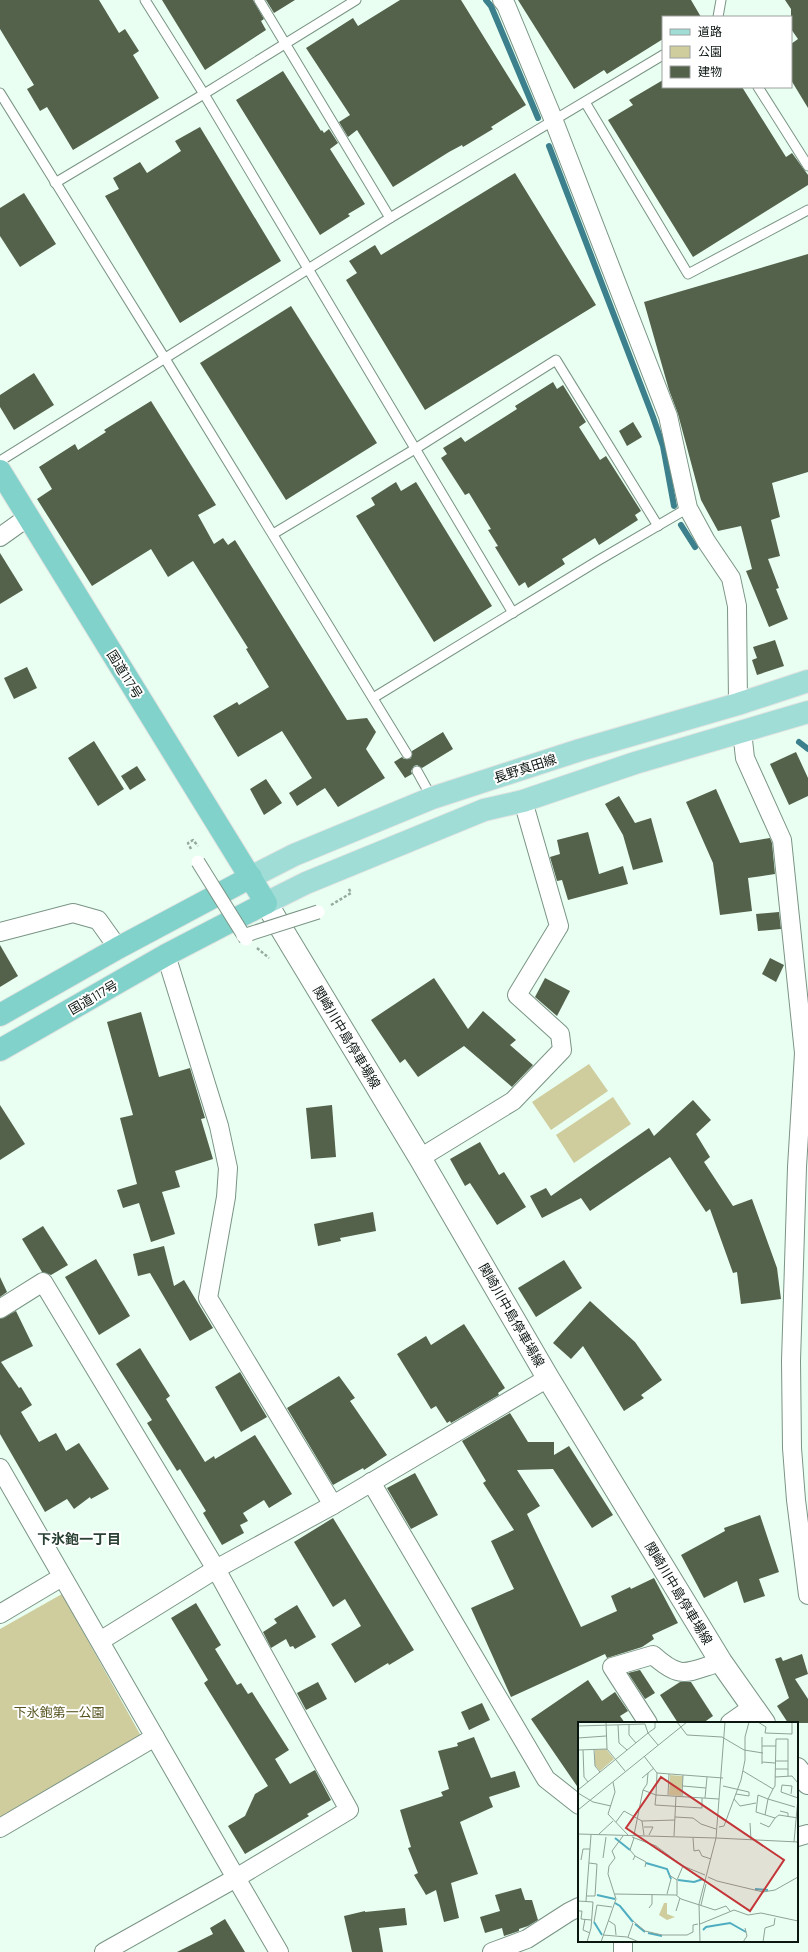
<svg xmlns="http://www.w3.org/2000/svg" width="808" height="1952" font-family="Barlow,'Noto Sans JP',sans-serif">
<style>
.green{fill:#cfcd9e}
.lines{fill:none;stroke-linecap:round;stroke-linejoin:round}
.stream{stroke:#3b808c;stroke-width:6}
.building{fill:#54614b}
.service-casing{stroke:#7a9485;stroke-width:11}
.minor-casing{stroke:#7a9485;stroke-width:20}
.secondary-casing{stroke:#7a9485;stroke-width:24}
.primary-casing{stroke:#e2e3e2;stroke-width:24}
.trunk-casing{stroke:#e2e3e2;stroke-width:24}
.path{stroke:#98aa9f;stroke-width:2.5;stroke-dasharray:3 2;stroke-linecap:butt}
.service{stroke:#fff;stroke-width:9}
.minor{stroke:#fff;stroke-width:18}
.secondary{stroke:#fff;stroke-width:22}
.primary{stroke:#a0ddd7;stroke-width:22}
.trunk{stroke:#80d2ca;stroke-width:22}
.pedestrian-bridge-casing{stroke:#7a9485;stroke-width:15;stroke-linecap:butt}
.pedestrian-bridge{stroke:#fff;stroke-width:13}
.labels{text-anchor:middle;stroke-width:4;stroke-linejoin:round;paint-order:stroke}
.street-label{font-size:13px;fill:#0c1611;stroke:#fff}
.park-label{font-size:13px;fill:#55521d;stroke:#fff}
.neighbourhood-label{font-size:14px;font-weight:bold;fill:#2a4134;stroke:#fff}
.inset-river{fill:none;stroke:#4fadc1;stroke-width:2}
.inset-road{fill:none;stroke:#90a297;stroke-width:1}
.view{fill:#c43538;fill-opacity:0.15;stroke:#c43538;stroke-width:2}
.inset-edge{fill:none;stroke:#0c1611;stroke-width:2}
</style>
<rect width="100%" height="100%" fill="#e8fff1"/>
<g class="green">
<polygon points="589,1064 608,1091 551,1130 532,1102"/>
<polygon points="613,1097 631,1124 574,1163 556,1135"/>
<polygon points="62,1594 141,1736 0,1818 0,1629"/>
</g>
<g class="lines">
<g class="stream">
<polyline points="486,0 491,6 538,118"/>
<polyline points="549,146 653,417 663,446 674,506"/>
<polyline points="681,525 695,547"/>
<polyline points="799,742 808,749"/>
</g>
</g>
<g class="building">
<polygon points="0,0 99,0 119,33 125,29 139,51 133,55 159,98 73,150 47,107 40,111 27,89 34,85 0,29"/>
<polygon points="162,0 253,0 264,19 261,21 266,30 205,70"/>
<polygon points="266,0 295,0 274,13"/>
<polygon points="400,0 461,0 526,105 491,127 493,129 463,147 462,145 449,152 393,187 357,130 348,137 339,122 350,115 306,48 353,18 358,26"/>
<polygon points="518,0 691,0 701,17 663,17 663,39 607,74 604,70 574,89"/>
<polygon points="785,0 808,0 808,108 791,80 791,44 798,39 791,29 791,9"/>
<polygon points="283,71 321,131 322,130 324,133 329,129 338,143 330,149 365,204 348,214 350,216 320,235 236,100"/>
<polygon points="663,80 663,87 742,87 786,157 792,153 808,175 808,185 693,257 608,120 633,105 629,100"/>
<polygon points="200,127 281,261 180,323 105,196 119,189 113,178 140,162 147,173 181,151 175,141"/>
<polygon points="515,173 596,305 425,410 346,280 357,273 349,261 375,245 381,255"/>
<polygon points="24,193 56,244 20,267 0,236 0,208"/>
<polygon points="808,254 808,472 772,483 780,517 771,520 780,556 768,559 779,588 776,589 788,619 769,627 746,571 752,569 741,526 718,531 701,500 678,414 669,390 644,302"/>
<polygon points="291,306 377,443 286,500 200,363"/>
<polygon points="34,373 54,405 14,430 0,407 0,395"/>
<polygon points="553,382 557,389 563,385 586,422 579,427 600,460 606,456 641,511 635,515 638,520 599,545 595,538 562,559 565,564 528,588 525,582 519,586 495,547 498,546 488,530 491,529 469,493 465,495 441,458 447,454 443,448 461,437 465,442 517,409 515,406"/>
<polygon points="151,401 216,505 198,515 214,544 223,538 228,545 235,540 347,720 367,718 376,732 366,749 385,778 338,807 325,788 297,806 289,793 312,778 282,731 238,757 213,716 237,702 239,705 269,687 246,649 248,648 193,561 168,577 151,549 92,586 37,499 52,489 39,467 75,444 78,450 106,432 104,430"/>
<polygon points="633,422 642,437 627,446 619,431"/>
<polygon points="396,482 401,491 416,482 492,606 434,642 356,516 375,505 371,498"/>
<polygon points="0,553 23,590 0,604"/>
<polygon points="775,640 784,666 757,675 752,660 757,658 753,647"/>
<polygon points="27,667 37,688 14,699 4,678"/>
<polygon points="443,732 453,749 422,768 417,765 414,766 411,771 412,774 405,778 394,762 402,757 404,759 410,759 412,756 412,751"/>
<polygon points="94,741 124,789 98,806 68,758"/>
<polygon points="796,752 808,778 808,796 789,805 770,764"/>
<polygon points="137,766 146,780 130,790 121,776"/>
<polygon points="266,779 282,803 264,815 250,789"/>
<polygon points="716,789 740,843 770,838 772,843 775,874 748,878 752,911 720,915 713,863 686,802"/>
<polygon points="619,796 635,823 651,818 663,862 633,870 623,835 605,804"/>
<polygon points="588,832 599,874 623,866 628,884 568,900 562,880 557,881 550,857 560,854 557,840"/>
<polygon points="779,912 781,929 758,931 756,914"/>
<polygon points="0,945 18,976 0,987"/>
<polygon points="770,958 784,965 776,982 762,974"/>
<polygon points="434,978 468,1029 483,1011 516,1040 510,1045 533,1065 512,1087 464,1046 418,1077 405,1059 400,1063 371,1020"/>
<polygon points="545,978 570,991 557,1016 535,997"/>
<polygon points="141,1012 159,1077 190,1068 205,1118 201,1119 213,1159 175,1171 180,1187 162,1192 175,1234 151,1242 139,1203 123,1208 117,1190 137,1184 120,1118 133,1115 107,1022"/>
<polygon points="693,1100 711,1120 696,1134 710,1157 704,1162 733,1206 752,1199 777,1268 781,1299 741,1304 737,1272 733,1273 710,1209 706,1212 670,1157 590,1211 581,1198 542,1218 530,1196 546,1188 551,1196 649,1128 654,1136"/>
<polygon points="0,1105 25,1144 0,1160"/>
<polygon points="332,1105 336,1157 311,1159 306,1108"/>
<polygon points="480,1142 499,1175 504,1172 526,1207 497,1225 470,1183 465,1186 450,1159"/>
<polygon points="373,1212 376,1231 340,1238 341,1241 318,1246 314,1224"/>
<polygon points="43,1226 68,1265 51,1275 42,1272 22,1239"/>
<polygon points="164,1246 174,1286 184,1280 213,1328 190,1341 150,1273 138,1276 133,1254"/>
<polygon points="96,1259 130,1316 99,1335 65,1277"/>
<polygon points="564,1260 582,1288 536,1317 518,1288"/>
<polygon points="0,1277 7,1292 0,1297"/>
<polygon points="590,1301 635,1342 662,1380 641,1395 644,1398 624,1411 583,1346 571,1359 553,1343"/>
<polygon points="16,1311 33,1346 1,1362 19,1388 21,1387 32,1405 21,1412 39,1442 56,1433 66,1451 79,1443 109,1489 91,1499 90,1497 74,1509 67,1499 45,1512 0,1434 0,1319"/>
<polygon points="464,1324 505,1388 498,1393 499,1395 451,1423 450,1421 447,1423 436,1406 431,1409 397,1354 426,1336 431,1345"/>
<polygon points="140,1348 170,1396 166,1399 205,1462 214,1456 215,1459 255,1435 292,1494 269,1508 264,1500 243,1513 248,1521 240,1525 244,1533 222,1545 203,1513 206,1511 180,1469 177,1471 147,1423 152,1420 116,1364"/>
<polygon points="240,1372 267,1417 241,1432 215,1387"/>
<polygon points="339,1376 355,1398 350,1401 387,1455 364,1470 363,1468 333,1485 287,1408"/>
<polygon points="510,1413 528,1442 554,1442 554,1455 569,1446 613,1515 592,1528 553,1469 517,1470 540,1506 527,1514 581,1627 617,1611 611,1596 630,1587 631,1589 654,1578 678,1623 652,1635 654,1639 642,1647 607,1658 605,1654 511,1697 471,1608 514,1589 491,1541 514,1530 483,1483 486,1481 462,1441"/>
<polygon points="415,1473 438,1515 411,1529 387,1488"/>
<polygon points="760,1515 779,1572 759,1579 765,1596 744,1603 737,1581 704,1598 681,1555 725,1531 724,1528"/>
<polygon points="333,1518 414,1650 389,1665 388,1663 355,1683 331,1644 361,1626 345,1599 333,1607 294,1542"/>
<polygon points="196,1603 221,1645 215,1649 237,1685 241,1683 248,1694 252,1692 289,1750 275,1759 290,1784 315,1770 331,1800 307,1814 309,1816 245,1854 228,1826 245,1816 255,1794 268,1786 204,1683 208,1680 171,1618"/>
<polygon points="297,1605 316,1637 295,1649 293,1646 290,1647 286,1639 271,1648 263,1632 277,1623 274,1619"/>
<polygon points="802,1654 808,1674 795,1679 808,1699 808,1723 788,1723 777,1706 789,1698 775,1659 781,1657 783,1661"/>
<polygon points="640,1670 655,1693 645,1699 628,1673"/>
<polygon points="588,1680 602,1701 615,1692 628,1711 620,1716 625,1723 579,1723 579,1789 531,1719"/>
<polygon points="318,1682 327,1699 306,1710 297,1693"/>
<polygon points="680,1682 691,1682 713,1716 703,1723 678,1723 660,1695"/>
<polygon points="482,1703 490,1720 469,1730 461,1712"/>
<polygon points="474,1737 491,1778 515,1771 520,1787 489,1797 493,1807 460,1822 478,1874 451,1883 459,1918 444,1922 436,1890 426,1895 414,1875 418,1873 408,1848 411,1847 400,1810 443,1796 441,1792 449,1789 438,1751 458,1746 457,1743"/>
<polygon points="521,1888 525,1900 532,1900 538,1920 528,1926 519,1929 519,1931 504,1936 502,1928 485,1933 480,1917 500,1911 495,1895"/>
<polygon points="405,1908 407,1925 379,1928 383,1952 352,1952 344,1916 365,1911 365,1912"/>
<polygon points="225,1919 245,1952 177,1952 213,1934 210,1928"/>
</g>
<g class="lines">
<defs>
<g id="service">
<polyline points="145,0 204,94 513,613"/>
<polyline points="259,0 390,218"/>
<polyline points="718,17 721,0"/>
<polyline points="758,87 808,166"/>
<polyline points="0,93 164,357 407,754"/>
<polyline points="585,102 688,274 808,210"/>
<polyline points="55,183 204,94 356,0"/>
<polyline points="0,461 390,218 663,55"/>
<polyline points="273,534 415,449 556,360 658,526"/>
<polyline points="373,698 599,560 688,508"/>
<polyline points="417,771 432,798"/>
</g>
<g id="minor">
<polyline points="502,0 506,5 552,116 668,416 688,508 706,541 731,578 737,606 738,704"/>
<polyline points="0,537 28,517"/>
<polyline points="742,731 745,758 782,840 804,1053 797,1167 791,1361 792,1448 796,1500 808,1595"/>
<polyline points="0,932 73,913 98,920 118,948"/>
<polyline points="166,955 219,1126 228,1168 226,1197 208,1298 333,1505"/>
<polyline points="420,1158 513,1101 562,1050 560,1034 517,995 559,926 523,801"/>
<polyline points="0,1309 43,1282 216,1569 349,1810 236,1878 279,1952"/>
<polyline points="0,1468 236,1878 104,1952"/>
<polyline points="371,1482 546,1779 579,1805"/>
<polyline points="0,1614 62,1577"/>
<polyline points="100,1641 216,1569 333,1505 548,1378"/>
<path d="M648,1723l-36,-56 41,-12c29,26 33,17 68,7"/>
<polyline points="730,1723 753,1707"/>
<polyline points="0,1828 155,1737"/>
<polyline points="797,1837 808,1834"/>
<polyline points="623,1941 623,1952"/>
<polyline points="492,1952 527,1939 569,1912 579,1907"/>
</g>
<g id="secondary">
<polyline points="266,903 420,1158 548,1378 721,1662 764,1723"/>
<polyline points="797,1769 808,1783"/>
</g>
<g id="primary">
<polyline points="251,877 294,855 432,798 580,750 738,704 808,681"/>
<polyline points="266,903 306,883 484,810 523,801 635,763 808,712"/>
</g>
<g id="trunk">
<polyline points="0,471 266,903 166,955 0,1050"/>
<polyline points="0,1015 118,948 251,877"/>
</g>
</defs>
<use href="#service" class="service-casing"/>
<use href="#minor" class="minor-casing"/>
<use href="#secondary" class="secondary-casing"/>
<use href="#primary" class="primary-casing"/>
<use href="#trunk" class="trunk-casing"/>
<g class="path">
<polyline points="191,849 188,843 193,840 198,846"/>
<polyline points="331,905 351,893 348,887"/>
<polyline points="257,948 269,958"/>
</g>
<use href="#service" class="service"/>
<use href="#minor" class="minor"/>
<use href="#secondary" class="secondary"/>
<use href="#primary" class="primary"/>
<use href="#trunk" class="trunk"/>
<defs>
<g id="pedestrian-bridge">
<polyline points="198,862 246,939"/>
<polyline points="243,936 318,912"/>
</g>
</defs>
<use href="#pedestrian-bridge" class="pedestrian-bridge-casing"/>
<use href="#pedestrian-bridge" class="pedestrian-bridge"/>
</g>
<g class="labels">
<g class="street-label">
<text transform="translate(125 674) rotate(58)" y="5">国道117号</text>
<text transform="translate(525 768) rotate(-18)" y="5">長野真田線</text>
<text transform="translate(93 997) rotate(-30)" y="5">国道117号</text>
<text transform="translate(347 1037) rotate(59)" y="5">関崎川中島停車場線</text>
<text transform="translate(512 1315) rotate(60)" y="5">関崎川中島停車場線</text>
<text transform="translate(679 1593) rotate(59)" y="5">関崎川中島停車場線</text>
</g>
<g class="park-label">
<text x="59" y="1717">下氷鉋第一公園</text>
</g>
<g class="neighbourhood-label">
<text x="79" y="1544">下氷鉋一丁目</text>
</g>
</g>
<g transform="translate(578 1722)">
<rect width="220" height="220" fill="#e8fff1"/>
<path d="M28,27l8,10 -14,12 -5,-6v-15zM92,53l13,1 -2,20 -12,-1zM86,181h3v11l8,3 -8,3 -8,-5z" fill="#cfcd9e"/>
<path class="inset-river" d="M37,116l15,12M68,141l21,6 4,10M100,158l16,2 9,-3M177,167l13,1M19,173l18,4M37,181l5,3 13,16M16,200l8,13M57,202l10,8M125,208l3,-3 24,-4 16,9M70,211l14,3"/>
<path class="inset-road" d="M77,0v6l-7,5 10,12M99,0l10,13 35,2 22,13 19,3M147,0l-9,116 82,4M180,0l8,5 -1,6 27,1v-12M51,2v11l7,8M40,3l1,18 8,7M0,4l67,-2M184,15v27M0,16l28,-2M184,24h14M16,27l1,17 5,6M29,27l18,22M0,28l29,-1 -1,-27M5,28l1,27 4,5M66,34l13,17M197,39h13M184,40l13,1M197,47h13M165,49l30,18 2,-3 1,-47h12v37M70,51l-1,11 -4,6 13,5 -1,10 47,3v-10M197,55l17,-1 6,7M64,56l12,-10M35,60l2,10 -7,22 20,21M105,64l23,2M145,64l26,6v4l-13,-2M195,67l-5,10 27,8M0,68l70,-57 -3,-9M0,71l15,9 18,4M213,72l1,-8 -10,-1 -1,7 17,6M90,73l1,-21M104,74l1,-21M127,76l2,-21M141,77l-63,-4 1,-22 66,5M156,77l6,7 16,-3M0,88l109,-88M202,89l8,2v4M187,93l3,-16 -10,-4 -2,17 19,6 4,-3 19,3M97,95l18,1 8,6 15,5M38,100l8,-11 18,10M172,101l1,17M182,101l9,4 6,-9M66,105h9l-4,8M141,105l5,-1 17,-46 4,-20v-23l4,-15M0,112l138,4 -17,66 1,38M21,112l14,-13M56,113l9,-45M66,113l-2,-14 33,-1M96,114l2,-40M54,115l24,9 27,20 22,9M115,116l1,13 5,-1 3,6 9,3M216,120l4,-44M57,134l11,6 -1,5M25,136l3,-21M3,138l2,-11h7M55,138l2,-4 -5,-6 4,-12M91,153l8,5 6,-14M130,155l9,4 46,11 12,-2 23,-13M99,158v15M37,172l61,1 5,4 34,11 11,-4 4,5M89,172l4,-15M9,174h8l2,-32 -8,-1M0,179l15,1 -2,26 -4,14M8,179l5,-66M123,183l5,-21M71,186l3,-4v-10M0,189h4l-1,8 10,1M98,189l4,-13M7,197l-2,11 7,3M31,199l6,4 1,10M55,199l12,10 17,4h25l6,-3v-7l5,-1M16,200l3,-17 15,2M122,202l34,-14 14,5 13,-2 37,8M25,213l24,2 12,5M50,215l5,-14M23,220l15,-43 -8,-25 1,-8 6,-8 -3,-7 11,-15M165,220l4,-6 -2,-8M185,220l2,-14 9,-3 1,-7"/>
<path class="view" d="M83,55l123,83 -34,51 -124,-83z"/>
<rect width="220" height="220" class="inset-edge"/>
</g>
<rect x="662" y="16" width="130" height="72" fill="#ffffff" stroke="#9ea2a0"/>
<rect x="670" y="29" width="20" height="6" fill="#a0ddd7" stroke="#9ea2a0"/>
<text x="698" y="36" font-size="12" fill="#0c1611">道路</text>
<rect x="670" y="46" width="20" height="12" fill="#cfcd9e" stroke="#9ea2a0"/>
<text x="698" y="56" font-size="12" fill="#0c1611">公園</text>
<rect x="670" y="66" width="20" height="12" fill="#54614b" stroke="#9ea2a0"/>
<text x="698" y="76" font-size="12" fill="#0c1611">建物</text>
</svg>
